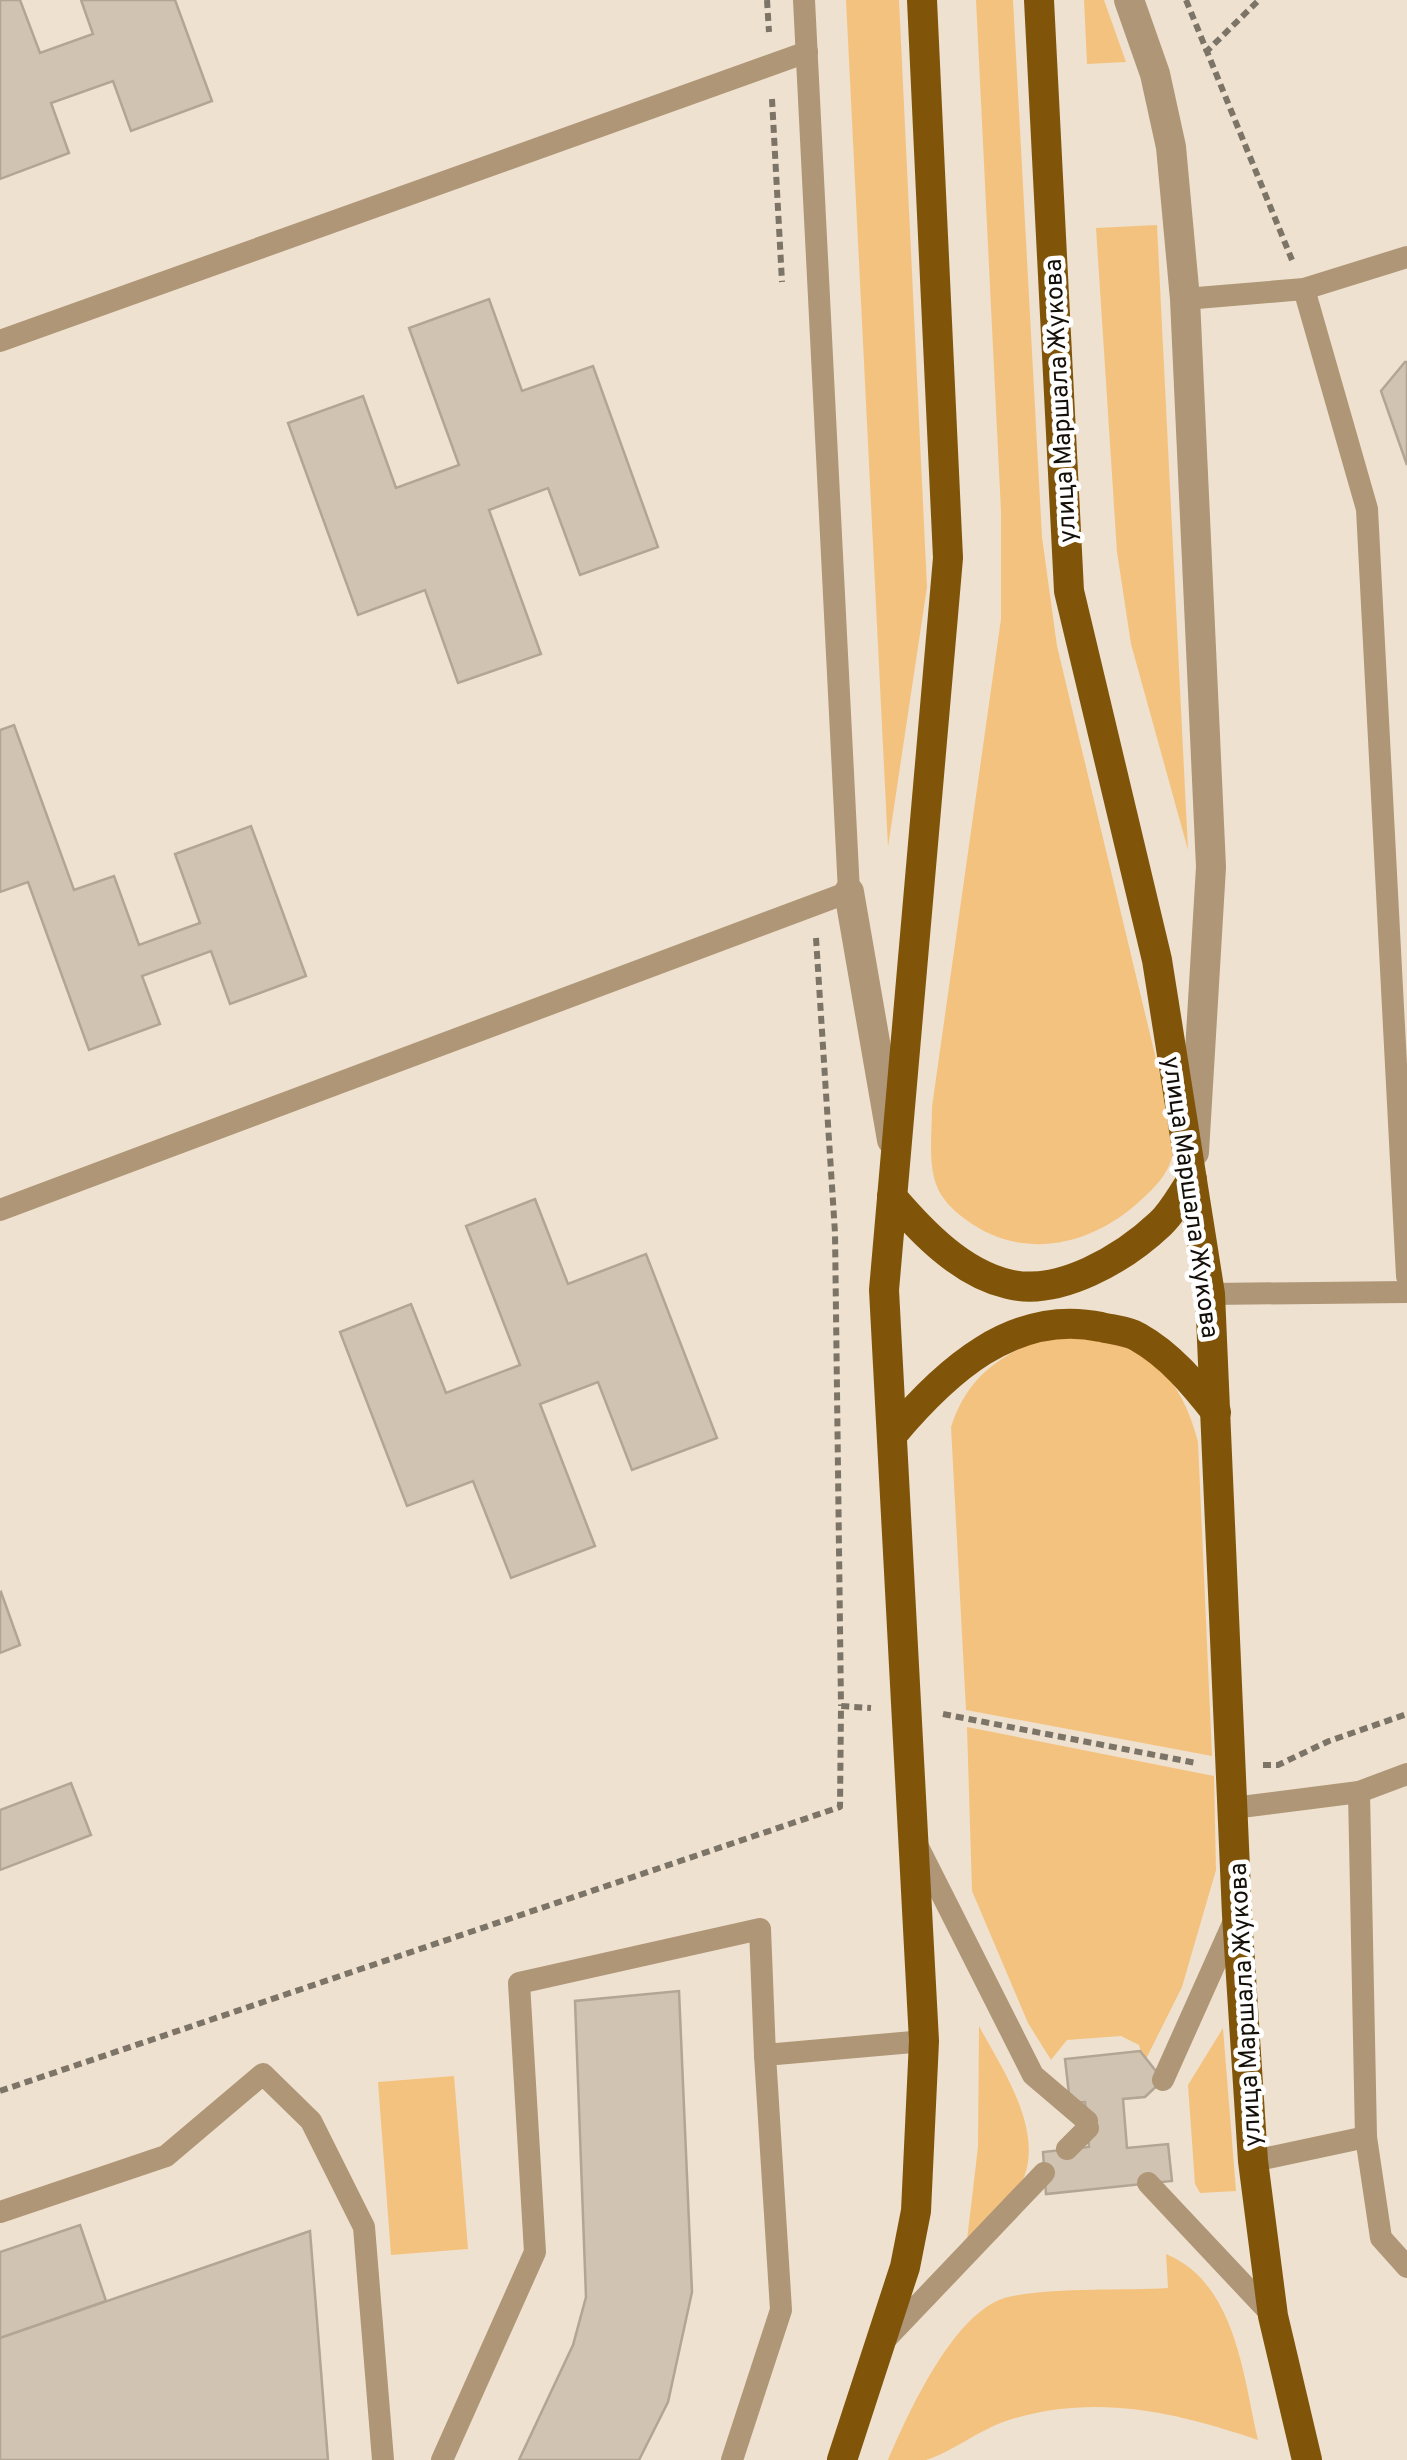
<svg xmlns="http://www.w3.org/2000/svg" width="1407" height="2460" font-family="Overpass,sans-serif">
<style>
.green{fill:#f4c27f}
.building{fill:#d1c3b2;stroke:#b2a594;stroke-width:2.5}
.lines{fill:none;stroke-linecap:round;stroke-linejoin:round}
.path{stroke:#7d7468;stroke-width:6;stroke-dasharray:8 5;stroke-linecap:butt}
.lane{stroke:#af9677;stroke-width:22}
.street{stroke:#af9677;stroke-width:30}
.primary{stroke:#80550a;stroke-width:30}
.labels{text-anchor:middle;stroke-width:9;stroke-linejoin:round;paint-order:stroke}
.street-label{font-size:25px;fill:#140f09;stroke:#fff}
</style>
<rect width="100%" height="100%" fill="#efe1cf"/>
<g class="green">
<polygon points="846,0 899,0 927,587 888,847"/>
<path d="M976,0h37l29,537 15,109 115,480c0,9 2,22 0,31 -4,18 -19,32 -31,43 -49,46 -119,62 -176,19 -11,-8 -24,-20 -29,-35 -8,-23 -4,-53 -4,-77l69,-488v-107z"/>
<polygon points="1084,0 1104,0 1126,62 1087,64"/>
<polygon points="1157,225 1188,850 1131,644 1117,552 1096,228"/>
<path d="M1042,1338c19,0 43,-4 62,0 55,11 82,56 94,104l14,314 -246,-46 -15,-283c16,-49 45,-69 91,-89z"/>
<polygon points="967,1727 1214,1776 1216,1870 1182,1987 1144,2063 1139,2045 1121,2036 1067,2040 1051,2060 1028,2023 972,1891"/>
<path d="M979,2026c23,43 68,107 42,158 -11,21 -37,39 -54,56l11,-93z"/>
<polygon points="1223,2028 1236,2191 1200,2193 1195,2184 1188,2085"/>
<polygon points="454,2076 468,2249 391,2255 378,2082"/>
<path d="M1166,2254c70,29 77,122 92,186 -82,-28 -163,-47 -249,-20 -27,8 -59,33 -83,40 -10,0 -27,0 -38,0 20,-46 66,-150 120,-163 44,-10 113,-6 160,-9z"/>
</g>
<g class="building">
<polygon points="0,0 20,0 40,53 93,34 81,0 175,0 212,101 131,131 113,81 51,103 69,153 0,179"/>
<polygon points="489,299 522,391 593,366 658,547 580,575 548,488 489,510 541,654 458,683 425,590 358,615 288,423 363,396 396,488 459,465 409,328"/>
<polygon points="1405,362 1407,362 1407,465 1381,391"/>
<polygon points="14,725 74,890 114,876 139,945 200,923 175,854 251,826 306,976 230,1004 211,951 142,976 160,1024 89,1050 28,882 0,892 0,730"/>
<polygon points="535,1199 568,1284 646,1254 717,1438 632,1470 598,1382 540,1404 595,1546 511,1578 473,1481 407,1506 340,1332 411,1304 446,1393 520,1365 466,1226"/>
<polygon points="1,1592 20,1645 0,1653 0,1593"/>
<polygon points="71,1783 91,1835 0,1870 0,1810"/>
<polygon points="679,1991 692,2292 668,2402 639,2460 519,2460 573,2345 586,2297 575,2001"/>
<polygon points="1140,2051 1163,2080 1145,2097 1123,2099 1127,2148 1168,2144 1172,2181 1046,2194 1043,2152 1089,2147 1085,2102 1070,2103 1065,2059"/>
<polygon points="80,2225 106,2301 0,2338 0,2252"/>
<polygon points="310,2231 328,2460 0,2460 0,2338"/>
</g>
<g class="lines">
<g class="path">
<polyline points="767,0 769,32"/>
<polyline points="1186,0 1292,260"/>
<polyline points="1205,53 1259,0"/>
<polyline points="772,99 782,282"/>
<polyline points="816,938 835,1233 841,1706"/>
<polyline points="943,1714 1196,1763"/>
<polyline points="1263,1765 1278,1765 1329,1741 1407,1714"/>
<polyline points="0,2091 840,1807 841,1706 871,1708"/>
</g>
<g class="lane">
<polyline points="1304,289 1367,509 1407,1276"/>
<polyline points="1185,299 1304,289 1407,257"/>
<polyline points="0,341 807,52"/>
<polyline points="0,1210 849,892 804,0"/>
<polyline points="1210,1294 1407,1292"/>
<polyline points="1359,1792 1366,2137 1381,2238 1407,2267"/>
<polyline points="1233,1808 1359,1792 1407,1774"/>
<polyline points="917,1845 1033,2075 1087,2121"/>
<polyline points="1163,2080 1235,1919"/>
<polyline points="1067,2149 1088,2128"/>
<polyline points="1253,2161 1366,2137"/>
<polyline points="1148,2183 1273,2316"/>
<polyline points="0,2212 166,2156 263,2074 311,2121 364,2227 383,2460"/>
<polyline points="881,2344 1044,2173"/>
<polyline points="442,2460 535,2252 519,1983 760,1929 765,2055"/>
<polyline points="732,2460 781,2310 765,2055 924,2041"/>
</g>
<g class="street">
<polyline points="1129,0 1155,74 1171,147 1185,299 1211,867 1194,1152"/>
<polyline points="849,892 892,1140"/>
</g>
<g class="primary">
<polyline points="1039,0 1069,591 1157,960 1210,1294 1237,1915 1253,2161 1273,2316 1307,2460"/>
<path d="M892,1197c30,35 69,76 116,87 51,13 116,-26 152,-60 13,-12 22,-30 32,-44"/>
<path d="M892,1435c52,-62 121,-127 209,-108 12,3 27,4 37,10 32,18 56,47 78,75"/>
<polyline points="842,2460 905,2267 916,2211 924,2041 884,1290 948,558 922,0"/>
</g>
</g>
<g class="labels">
<g class="street-label">
<text transform="translate(1059 401) rotate(-93)" y="9">улица Маршала Жукова</text>
<text transform="translate(1192 1197) rotate(82)" y="9">улица Маршала Жукова</text>
<text transform="translate(1244 2005) rotate(-93)" y="9">улица Маршала Жукова</text>
</g>
</g>
</svg>
